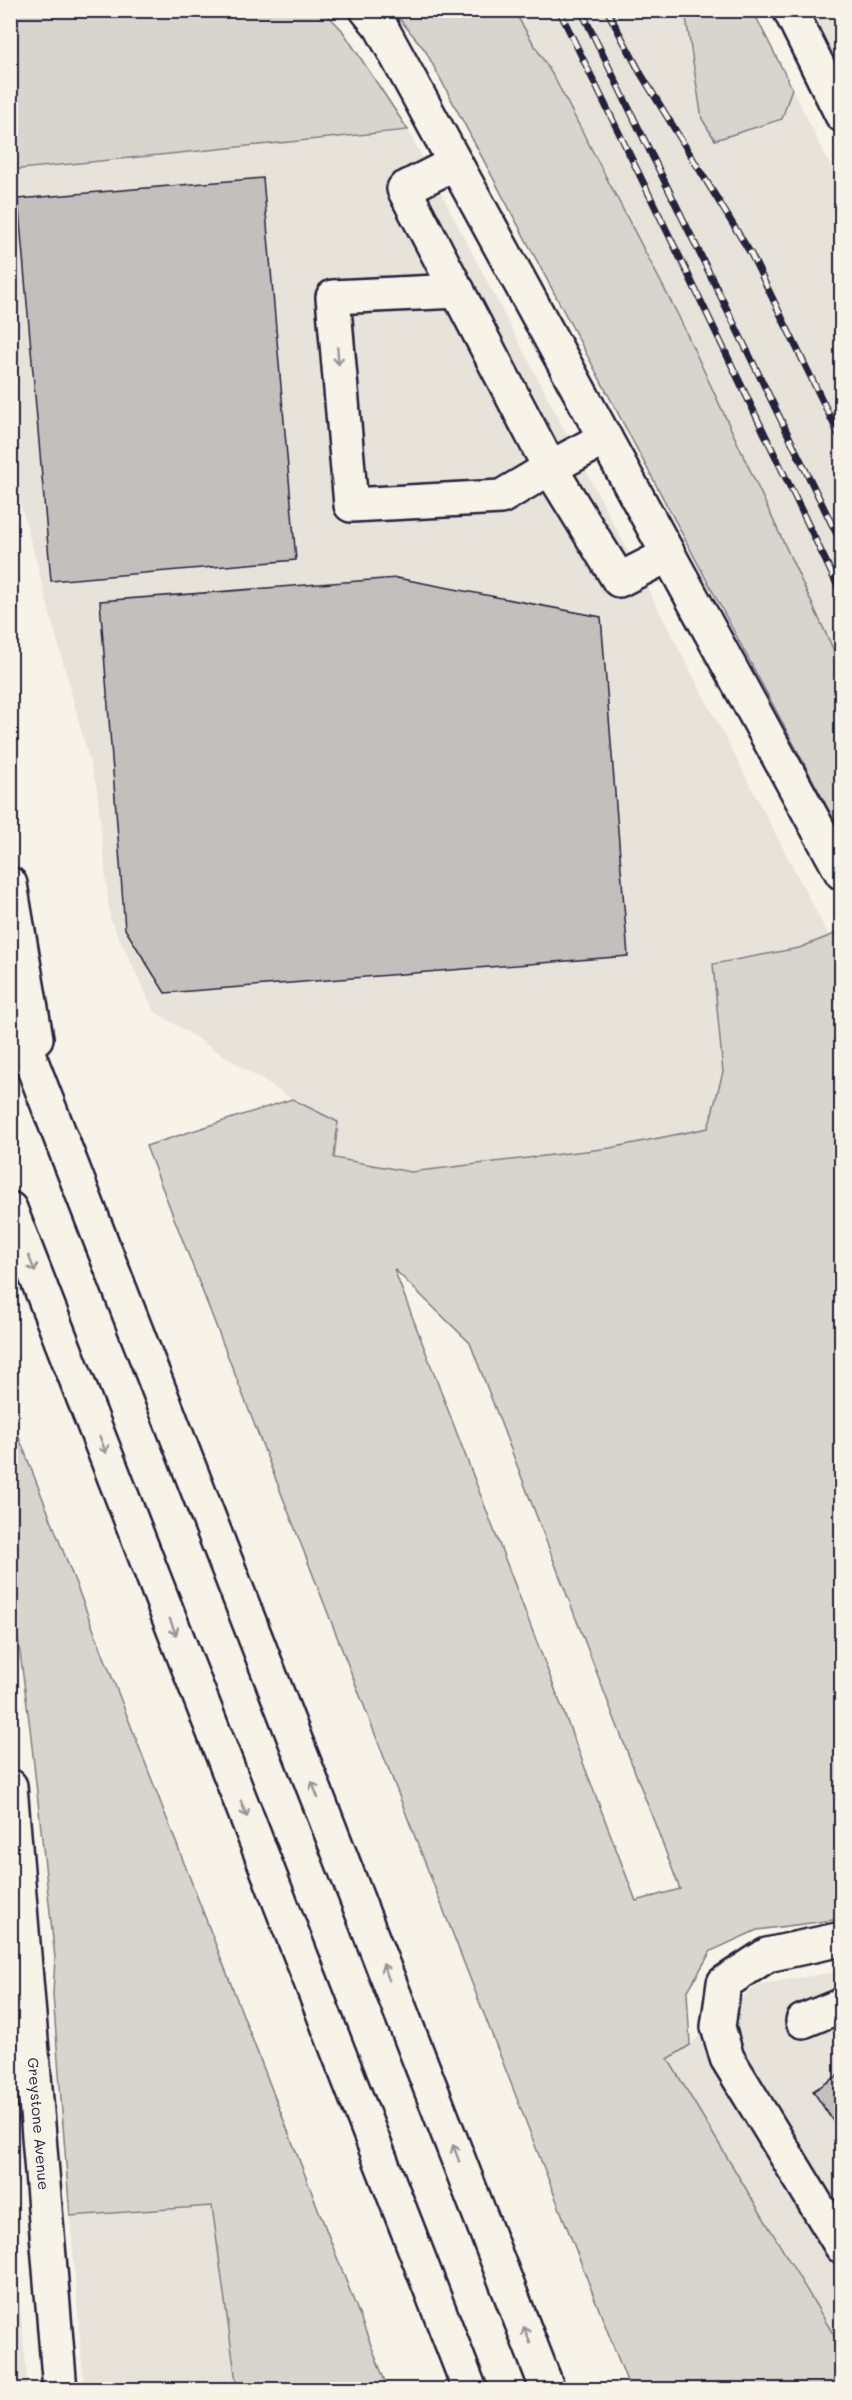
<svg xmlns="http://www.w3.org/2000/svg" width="852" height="2400" font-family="Mali,sans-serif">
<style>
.built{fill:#e7e3db}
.green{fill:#d8d5cf;stroke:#7d7c85;stroke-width:1.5;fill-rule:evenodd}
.building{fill:#c2bfbd;stroke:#22223b;stroke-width:1.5}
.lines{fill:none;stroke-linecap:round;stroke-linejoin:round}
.minor-casing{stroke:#22223b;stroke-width:38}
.highway-casing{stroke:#22223b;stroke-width:38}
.minor{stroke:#f7f3e8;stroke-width:33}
.highway{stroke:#f7f3e8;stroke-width:33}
.rail-casing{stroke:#22223b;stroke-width:7}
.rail{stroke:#f7f3e8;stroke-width:4.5;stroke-dasharray:14;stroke-linecap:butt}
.oneway{stroke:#97959a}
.labels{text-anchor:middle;stroke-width:4.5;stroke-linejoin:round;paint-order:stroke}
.street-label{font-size:15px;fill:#22223b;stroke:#f7f3e8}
</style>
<rect width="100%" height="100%" fill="#f7f3e8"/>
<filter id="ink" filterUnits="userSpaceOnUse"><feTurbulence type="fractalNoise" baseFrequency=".0167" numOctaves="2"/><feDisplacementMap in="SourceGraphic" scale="12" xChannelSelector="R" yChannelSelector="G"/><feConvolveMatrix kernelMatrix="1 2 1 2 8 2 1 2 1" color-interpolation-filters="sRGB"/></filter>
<g filter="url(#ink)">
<g class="built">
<polygon points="514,11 753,11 792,88 841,187 841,666 678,315 555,79"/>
<polygon points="806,11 841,11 841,80"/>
<polygon points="408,130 829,936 799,948 713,964 723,1072 708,1128 610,1148 410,1172 333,1158 338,1122 292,1099 154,1011 110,919 97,789 11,468 10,170"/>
<polygon points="841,1971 841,2347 668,2059 690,2045 756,1985"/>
<polygon points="11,2205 28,2389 11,2389"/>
<polygon points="212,2206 237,2389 84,2389 70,2216"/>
</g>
<g class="green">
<polygon points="11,10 324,11 342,30 408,130 11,170"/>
<polygon points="393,11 514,11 555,79 678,315 841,666 841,833 425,50"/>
<polygon points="685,11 753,11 792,88 782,119 715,140 702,119"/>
<path d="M837,933l5,8 -1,978 -84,11 -46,21 -24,41 3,53 -22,14 173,288v42h-211l-484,-1243 146,-47 46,23 -4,36 77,14 199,-24 98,-20 15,-56 -10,-108 86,-16zM394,1269l76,74 210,546 -44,12z"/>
<polygon points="10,1414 388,2389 237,2389 212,2206 70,2216 53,1995 55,1958 30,1728 11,1585"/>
</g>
<g class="building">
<polygon points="263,178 296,560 51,581 18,199"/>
<polygon points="397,578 601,617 628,956 165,993 125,929 100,601"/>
<polygon points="842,2073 842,2135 813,2091"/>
</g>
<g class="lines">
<defs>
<g id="minor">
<polyline points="367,10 381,27 842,873"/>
<polyline points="790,10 842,115"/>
<polyline points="455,163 404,189 550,468 605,438"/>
<polyline points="458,291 333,297 351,505 501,497 550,468 619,580 668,555"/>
<path id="s1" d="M10,1786l50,604"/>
<polyline points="842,1939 767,1955 724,1983 718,2027 727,2058 842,2247"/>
<polyline points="803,2021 842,2005"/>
</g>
<g id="highway">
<polyline points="10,884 36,1038"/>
<polyline points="10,1007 548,2390"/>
<polyline points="10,1209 470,2390"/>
</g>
</defs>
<use href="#minor" class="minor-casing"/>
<use href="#highway" class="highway-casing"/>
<use href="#minor" class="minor"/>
<use href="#highway" class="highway"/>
<defs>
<g id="rail">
<polyline points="559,10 687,272 842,595"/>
<polyline points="581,10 842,545"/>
<polyline points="607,10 641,74 751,254 842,441"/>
</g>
</defs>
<use href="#rail" class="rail-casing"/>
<use href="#rail" class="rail"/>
</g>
<defs><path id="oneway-shaft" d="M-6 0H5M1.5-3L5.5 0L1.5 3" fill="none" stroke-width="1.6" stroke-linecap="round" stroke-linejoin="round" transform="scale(1.5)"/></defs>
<g class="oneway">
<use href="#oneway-shaft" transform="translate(338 356) rotate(85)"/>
<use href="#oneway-shaft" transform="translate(32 1264) rotate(68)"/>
<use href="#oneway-shaft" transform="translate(103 1445) rotate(69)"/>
<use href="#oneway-shaft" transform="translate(173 1627) rotate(69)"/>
<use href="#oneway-shaft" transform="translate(315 1790) rotate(-111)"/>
<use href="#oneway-shaft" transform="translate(244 1809) rotate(69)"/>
<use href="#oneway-shaft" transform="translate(386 1972) rotate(-111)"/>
<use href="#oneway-shaft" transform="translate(456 2153) rotate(-111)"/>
<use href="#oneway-shaft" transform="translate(527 2335) rotate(-111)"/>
</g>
</g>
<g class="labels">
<g class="street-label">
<text dy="5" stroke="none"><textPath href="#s1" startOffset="339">Greystone Avenue</textPath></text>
</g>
</g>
<rect width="852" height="2400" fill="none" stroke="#f7f3e8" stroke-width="36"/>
<rect x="18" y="18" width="816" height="2364" fill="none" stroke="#22223b" stroke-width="2" filter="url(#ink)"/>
</svg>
